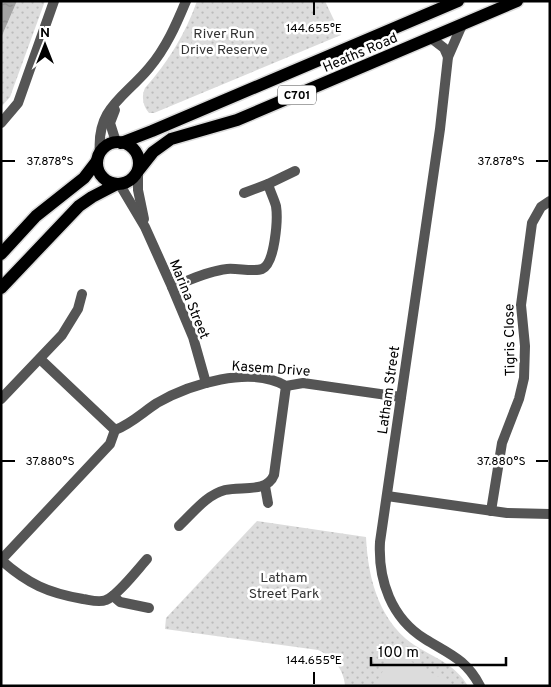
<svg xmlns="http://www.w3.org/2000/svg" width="551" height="687" font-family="Overpass,sans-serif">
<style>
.green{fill:url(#green-dots)}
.pitch{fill:#dcdcdc}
.water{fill:url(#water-ripples)}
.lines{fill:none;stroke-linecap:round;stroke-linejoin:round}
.primary-casing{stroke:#dbdbdb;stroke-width:15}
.street{stroke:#555;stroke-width:10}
.primary{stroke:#000;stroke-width:12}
.ticks{fill:none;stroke:#000;stroke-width:2}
.labels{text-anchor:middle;stroke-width:5;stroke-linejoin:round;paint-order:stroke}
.shield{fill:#fff;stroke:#4c4c4c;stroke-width:1}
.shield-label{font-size:12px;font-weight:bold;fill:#000}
.park-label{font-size:14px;fill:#333;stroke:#fff}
.street-label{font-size:14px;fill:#000;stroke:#fff}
.ticks-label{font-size:12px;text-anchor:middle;fill:#000;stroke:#fff;stroke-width:5;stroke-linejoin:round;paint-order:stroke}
</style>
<defs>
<pattern id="green-dots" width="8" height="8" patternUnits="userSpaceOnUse" patternTransform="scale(1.25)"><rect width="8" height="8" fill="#dcdcdc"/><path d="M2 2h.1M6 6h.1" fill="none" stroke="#bbb" stroke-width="1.8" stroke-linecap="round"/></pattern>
<pattern id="water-ripples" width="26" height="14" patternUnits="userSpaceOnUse" patternTransform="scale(1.25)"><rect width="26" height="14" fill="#a3a3a3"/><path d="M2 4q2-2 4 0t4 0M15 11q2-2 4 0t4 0" fill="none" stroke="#8b8b8b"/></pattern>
</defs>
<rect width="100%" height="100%" fill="#fff"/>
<g class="green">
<polygon points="17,1 45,1 10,97 1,107 1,38"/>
<path d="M197,1h128l16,34 -187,78h-5c-6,-7 -8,-16 -4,-25 23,-26 40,-53 52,-87z"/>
<path d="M257,521l109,16c2,43 14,88 53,111 19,11 37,18 49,38h-123c-1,-17 -12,-29 -27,-36l-153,-21 1,-11z"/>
</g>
<g class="pitch">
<circle cx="201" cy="43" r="9"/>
<polygon points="394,652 455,686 374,686"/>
</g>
<polygon class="water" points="1,1 17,1 1,38"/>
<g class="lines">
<defs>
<g id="primary">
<circle cx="118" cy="163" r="21"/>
<polyline points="121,143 152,131 458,1"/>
<polyline points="138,171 153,152 171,139 237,120 517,1"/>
<polyline points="1,254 36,216 84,178 97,161"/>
<polyline points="1,288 79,206 92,197 117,184"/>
</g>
</defs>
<use href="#primary" class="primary-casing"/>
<g class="street">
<path d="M462,25l-14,32 -8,72 -60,413c-2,38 11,76 45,97 24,15 41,20 55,47"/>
<polyline points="431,38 444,48 448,57"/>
<polyline points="115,110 110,123 116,142"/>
<polyline points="1,123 18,103 54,1"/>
<path d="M100,153c-4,-45 24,-55 49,-85 17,-20 27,-43 37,-67"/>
<polyline points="138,172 138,190 144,219"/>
<polyline points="120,185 145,227 172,287 193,337 206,383"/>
<polyline points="244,193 268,184 295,171"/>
<path d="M172,287c18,-7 36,-16 55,-18 10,-1 27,3 35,0 13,-5 16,-50 14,-63 -2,-7 -6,-15 -8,-22"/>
<polyline points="40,359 115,430"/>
<polyline points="1,399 62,335 78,309 82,294"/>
<polyline points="265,486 268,503"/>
<polyline points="387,496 507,513 550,514"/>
<polyline points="491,511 502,443 519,399 524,378 525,346 521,305 532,223 541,207 550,201"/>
<path d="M179,526c14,-13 27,-31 46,-36 16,-4 42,3 49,-15l12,-89"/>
<path d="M147,559c-9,10 -30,37 -41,41 -7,3 -16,0 -23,-1 -35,-6 -55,-15 -82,-39l109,-116 5,-14c16,-6 28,-18 42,-27 33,-19 94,-38 129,-17l17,-3 98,14"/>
<polyline points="113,596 120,602 149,608"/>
</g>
<use href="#primary" class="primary"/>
</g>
<path class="ticks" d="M314,2v13M2,161h13M536,161h12M2,461h13M536,461h12M314,672v12"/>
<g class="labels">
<rect class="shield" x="278" y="85.5" width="38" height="19" rx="4"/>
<g class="shield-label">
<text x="297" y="99">C701</text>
</g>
<g class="park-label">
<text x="224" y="38">River Run<tspan x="224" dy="16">Drive Reserve</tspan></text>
<text x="284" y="582">Latham<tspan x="284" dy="16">Street Park</tspan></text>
</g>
<g class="street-label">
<text transform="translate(360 52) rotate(-23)" y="5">Heaths Road</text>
<text transform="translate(190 299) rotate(68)" y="5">Marina Street</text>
<text transform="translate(509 340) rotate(-91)" y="5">Tigris Close</text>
<text transform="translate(271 368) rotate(4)" y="5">Kasem Drive</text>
<text transform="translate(388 390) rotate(-82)" y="5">Latham Street</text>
</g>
</g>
<g class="ticks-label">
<text x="314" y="32">144.655°E</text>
<text x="50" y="165">37.878°S</text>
<text x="501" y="165">37.878°S</text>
<text x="50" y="465">37.880°S</text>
<text x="501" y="465">37.880°S</text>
<text x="314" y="664">144.655°E</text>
</g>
<rect width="551" height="687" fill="none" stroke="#000000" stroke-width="5"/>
<g transform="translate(45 45)" stroke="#ffffff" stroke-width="4" paint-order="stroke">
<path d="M0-4L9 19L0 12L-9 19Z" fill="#000000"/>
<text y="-8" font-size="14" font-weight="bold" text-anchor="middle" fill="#000000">N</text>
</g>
<path d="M371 657v8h135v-8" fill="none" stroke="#000000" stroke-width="2.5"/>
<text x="378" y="657" font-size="15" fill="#000000" stroke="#ffffff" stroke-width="4" paint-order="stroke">100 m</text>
</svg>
